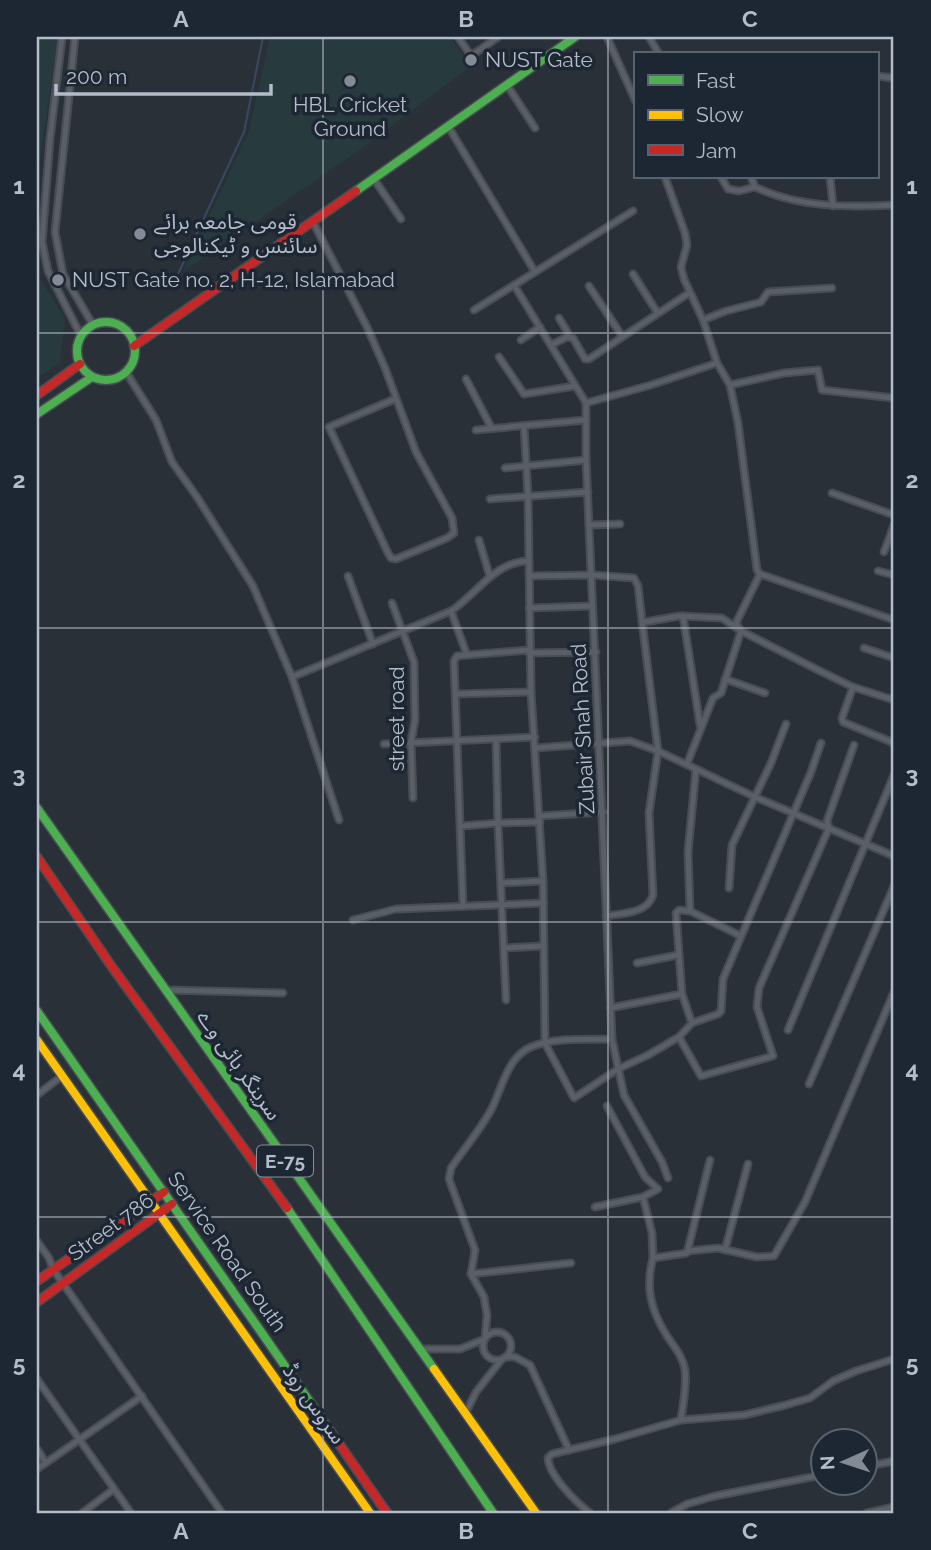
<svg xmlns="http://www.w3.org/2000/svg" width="931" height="1550" font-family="Raleway,'Noto Sans Arabic',sans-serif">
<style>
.green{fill:#273a3e}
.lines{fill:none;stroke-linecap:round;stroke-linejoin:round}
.stream{stroke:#384963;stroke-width:2}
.street-casing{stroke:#484c53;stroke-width:9}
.fast-casing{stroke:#484c53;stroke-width:11}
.slow-casing{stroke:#484c53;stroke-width:11}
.jam-casing{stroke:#484c53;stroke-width:11}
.street{stroke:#5a5e66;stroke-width:5}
.fast{stroke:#4caf50;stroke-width:8}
.slow{stroke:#ffc107;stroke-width:8}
.jam{stroke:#c62828;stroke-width:8}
.grid{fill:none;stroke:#b4bcc9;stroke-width:2;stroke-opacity:0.55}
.poi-dot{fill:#848b96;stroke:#1d2633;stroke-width:2.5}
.labels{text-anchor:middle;stroke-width:7;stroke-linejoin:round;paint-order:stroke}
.shield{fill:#1d2633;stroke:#878f9c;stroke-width:2}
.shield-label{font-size:19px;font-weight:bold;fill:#b4bcc9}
.poi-label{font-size:21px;fill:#b4bcc9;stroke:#1d2633;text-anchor:start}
.street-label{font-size:21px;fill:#b4bcc9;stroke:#1d2633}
.neatline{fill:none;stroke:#b4bcc9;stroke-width:2.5}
.grid-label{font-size:23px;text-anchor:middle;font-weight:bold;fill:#b4bcc9}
</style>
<rect width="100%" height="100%" fill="#2a3038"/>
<g class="green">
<polygon points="37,37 58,37 37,181"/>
<polygon points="270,37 450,37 471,66 358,151 183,272 249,131"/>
<polygon points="37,274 65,319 60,363 37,378"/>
</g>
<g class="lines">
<polyline class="stream" points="178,274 244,132 263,37"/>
<defs>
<g id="street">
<polyline points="62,37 50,139 42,242 48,271 81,336"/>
<polyline points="75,37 55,232 63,274 93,325"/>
<polyline points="458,37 474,60"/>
<polyline points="607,37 635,100"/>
<polyline points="649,37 659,54"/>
<polyline points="471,56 498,37"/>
<polyline points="877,76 894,78"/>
<polyline points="507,85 535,128"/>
<polyline points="448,126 535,272"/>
<polyline points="665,177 685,233 687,245 681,267 684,279 703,320 717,363 730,385 738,423 757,570 760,574 894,620"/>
<polyline points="721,177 728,189 739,191 755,187"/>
<path d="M751,177l4,10c44,21 92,20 139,18"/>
<polyline points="830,177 833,206"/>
<polyline points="374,179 401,219"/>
<polyline points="313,222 367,327 385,368 416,452 452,518 454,533 447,538 396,559 391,558 388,553 329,427 395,399"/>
<polyline points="633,274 657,312"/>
<polyline points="514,285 586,403 586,460 612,1039 624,1095 662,1162 668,1178"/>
<polyline points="589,286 622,336"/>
<polyline points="474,310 633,211"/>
<polyline points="559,318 568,333 567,337 573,338 585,359 589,359 689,293"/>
<polyline points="703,320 726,311 761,302 768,292 832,288"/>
<polyline points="521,340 540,327"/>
<polyline points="551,345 567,337"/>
<polyline points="499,357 524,394 575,386"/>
<polyline points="126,372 156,420 172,462 197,497 253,586 292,677 339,820"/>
<polyline points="466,379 491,427"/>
<polyline points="730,385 784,373 818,370 822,390 894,398"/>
<polyline points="586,403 651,385 717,363"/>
<polyline points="524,426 528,496 531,692 543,881 545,1043 574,1098 618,1069 648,1055 679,1037 692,1023 718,1014 721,1011 723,979 811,772 821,743"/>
<polyline points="476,430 586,420"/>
<polyline points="505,468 586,460"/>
<polyline points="832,493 894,515"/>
<polyline points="490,499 588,492"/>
<polyline points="589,525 620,524"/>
<polyline points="479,540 490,577"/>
<polyline points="884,552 894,525"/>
<polyline points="878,571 894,575"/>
<polyline points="348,576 373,644"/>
<polyline points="529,576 592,575 634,578 638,586 642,621 645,622 679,616 722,618 741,631 820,671 853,687 894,700"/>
<polyline points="392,603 414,662 415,720 411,742 413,798"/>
<polyline points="529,608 592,606"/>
<polyline points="451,611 467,655 457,656 454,661 463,906"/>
<polyline points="683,616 700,725"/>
<polyline points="864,648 894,658"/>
<polyline points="529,653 596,652"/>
<polyline points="467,655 529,650"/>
<path d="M292,677l159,-66c26,-17 43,-49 77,-50"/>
<polyline points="725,679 765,693"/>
<polyline points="853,687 842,718 843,722 894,743"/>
<polyline points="456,694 531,692"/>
<polyline points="496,740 498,823 540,822"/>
<polyline points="384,744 535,737"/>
<polyline points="535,748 630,741 658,751 755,797 894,856"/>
<polyline points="687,764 713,698 721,693 741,631 736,623 760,574"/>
<polyline points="540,816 603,812"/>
<polyline points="462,826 498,823 506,1000"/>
<polyline points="502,883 543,881"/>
<polyline points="729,888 732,845 771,763 786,724"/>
<polyline points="690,911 741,936"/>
<path d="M606,916c17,-3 41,-2 47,-21l-4,-82 9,-62 -16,-130"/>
<polyline points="353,920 396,909 544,903"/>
<polyline points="504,948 544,946"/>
<polyline points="637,963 678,955"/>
<polyline points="167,990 283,993"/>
<polyline points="610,1008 682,994"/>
<polyline points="692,1023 682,994 676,913 679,910 690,911 688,852 696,769"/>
<polyline points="788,1030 894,775"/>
<polyline points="679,1037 701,1076 773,1056 757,1007 759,988 829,828 827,821 854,745"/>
<polyline points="809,1084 894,886"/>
<polyline points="37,1095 62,1076"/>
<polyline points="643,1197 652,1233 653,1258"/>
<polyline points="595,1207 643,1197 658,1189 645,1177 607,1106"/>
<polyline points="37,1241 49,1258 53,1269 222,1513"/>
<polyline points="725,1250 748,1164"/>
<polyline points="688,1251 718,1248 757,1257 774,1256 805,1202 894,992"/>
<polyline points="471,1274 571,1263"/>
<circle cx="497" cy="1346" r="14"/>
<path d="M420,1349h40l25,-10 2,-24 -3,-18 -13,-23 4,-24 -26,-71 2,-11c13,-19 29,-38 40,-58 11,-21 16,-53 40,-63 23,-10 56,-7 81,-8"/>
<polyline points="505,1357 515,1357 530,1365 569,1450"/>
<polyline points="37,1379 131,1513"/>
<polyline points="465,1414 476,1392 502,1359"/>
<path d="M681,1420c2,-16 6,-34 4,-50 -2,-13 -11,-24 -18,-34 -16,-25 -22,-49 -14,-78l34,-5 23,-93"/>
<polyline points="37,1449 46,1463"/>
<polyline points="864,1467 894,1461"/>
<polyline points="37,1469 142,1396"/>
<polyline points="82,1513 114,1489"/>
<path d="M590,1513c-14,-11 -41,-37 -42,-55l4,-4 63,-15 66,-19 63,-5 38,-9 28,-8 23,-17 23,-10 38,-12"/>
<polyline points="671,1513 687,1504 715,1496 822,1475"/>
<polyline points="867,1513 894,1507"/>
</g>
<g id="fast">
<polyline points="356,191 575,37"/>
<circle cx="106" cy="351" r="29"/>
<polyline points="37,414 92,377"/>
<polyline points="37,808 434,1369"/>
<polyline points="37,1011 326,1425"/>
<polyline points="287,1208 493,1513"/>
</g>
<g id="slow">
<polyline points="37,1040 370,1513"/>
<polyline points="434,1369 536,1513"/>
</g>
<g id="jam">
<polyline points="134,346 356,191"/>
<polyline points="37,395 80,364"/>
<polyline points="37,857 112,967 287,1208"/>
<polyline points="37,1281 164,1192"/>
<polyline points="37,1302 172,1204"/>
<polyline points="326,1425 387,1513"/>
</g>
</defs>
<use href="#street" class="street-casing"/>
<use href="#fast" class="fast-casing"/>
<use href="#slow" class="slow-casing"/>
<use href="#jam" class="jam-casing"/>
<use href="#street" class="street"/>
<use href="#fast" class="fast"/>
<use href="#slow" class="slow"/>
<use href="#jam" class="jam"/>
</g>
<path class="grid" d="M323,37v1476M608,37v1476M37,333h857M37,628h857M37,922h857M37,1217h857"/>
<g class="poi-dot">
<circle cx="471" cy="60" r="7"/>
<circle cx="350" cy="81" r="7"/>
<circle cx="140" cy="234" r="7"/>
<circle cx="58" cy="280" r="7"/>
</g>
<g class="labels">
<rect class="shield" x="257" y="1145.5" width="56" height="31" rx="5"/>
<g class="shield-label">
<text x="285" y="1168">E-75</text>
</g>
<g class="poi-label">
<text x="485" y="67">NUST Gate</text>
<text x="350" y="112" text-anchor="middle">HBL Cricket<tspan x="350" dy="24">Ground</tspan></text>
<text x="154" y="229">قومی جامعہ برائے<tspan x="154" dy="24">سائنس و ٹیکنالوجی</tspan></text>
<text x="72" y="287">NUST Gate no. 2, H-12, Islamabad</text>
</g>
<g class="street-label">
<text transform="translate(397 719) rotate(-90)" y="7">street road</text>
<text transform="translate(583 729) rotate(-93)" y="7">Zubair Shah Road</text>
<text transform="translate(239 1065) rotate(55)" y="7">سرینگر ہائی وے</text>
<text transform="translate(111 1227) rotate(-36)" y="7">Street 786</text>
<text transform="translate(227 1252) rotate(55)" y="7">Service Road South</text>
<text transform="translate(314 1404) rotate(55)" y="7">سروس روڈ</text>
</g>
</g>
<rect width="931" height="1550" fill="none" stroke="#1d2633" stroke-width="77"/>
<rect x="634" y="52" width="245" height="126" fill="#1d2633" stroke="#59626f" stroke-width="2"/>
<rect x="648" y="75" width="35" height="10" fill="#4caf50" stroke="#59626f" stroke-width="2"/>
<text x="696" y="88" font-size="21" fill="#b4bcc9">Fast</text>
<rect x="648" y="110" width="35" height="10" fill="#ffc107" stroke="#59626f" stroke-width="2"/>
<text x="696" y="122" font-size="21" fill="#b4bcc9">Slow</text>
<rect x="648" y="145" width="35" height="10" fill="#c62828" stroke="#59626f" stroke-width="2"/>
<text x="696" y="158" font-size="21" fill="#b4bcc9">Jam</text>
<g transform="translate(844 1462) rotate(267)"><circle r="33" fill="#1d2633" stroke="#59626f" stroke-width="2"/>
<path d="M0-5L12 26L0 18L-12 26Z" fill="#848b96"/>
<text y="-10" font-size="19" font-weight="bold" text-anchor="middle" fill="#b4bcc9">N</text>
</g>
<path d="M56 84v10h215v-10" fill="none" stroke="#b4bcc9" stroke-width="3.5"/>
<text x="66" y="84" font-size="21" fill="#b4bcc9" stroke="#1d2633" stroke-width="5" paint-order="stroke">200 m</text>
<rect x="38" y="38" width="854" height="1474" class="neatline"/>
<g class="grid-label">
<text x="181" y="27">A</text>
<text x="466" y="27">B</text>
<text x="750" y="27">C</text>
<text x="19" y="194">1</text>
<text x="912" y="194">1</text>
<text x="19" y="488">2</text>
<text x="912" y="488">2</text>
<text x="19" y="783">3</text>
<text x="912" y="783">3</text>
<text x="19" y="1078">4</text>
<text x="912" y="1078">4</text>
<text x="19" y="1372">5</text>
<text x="912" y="1372">5</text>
<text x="181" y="1539">A</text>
<text x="466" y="1539">B</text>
<text x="750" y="1539">C</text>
</g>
</svg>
